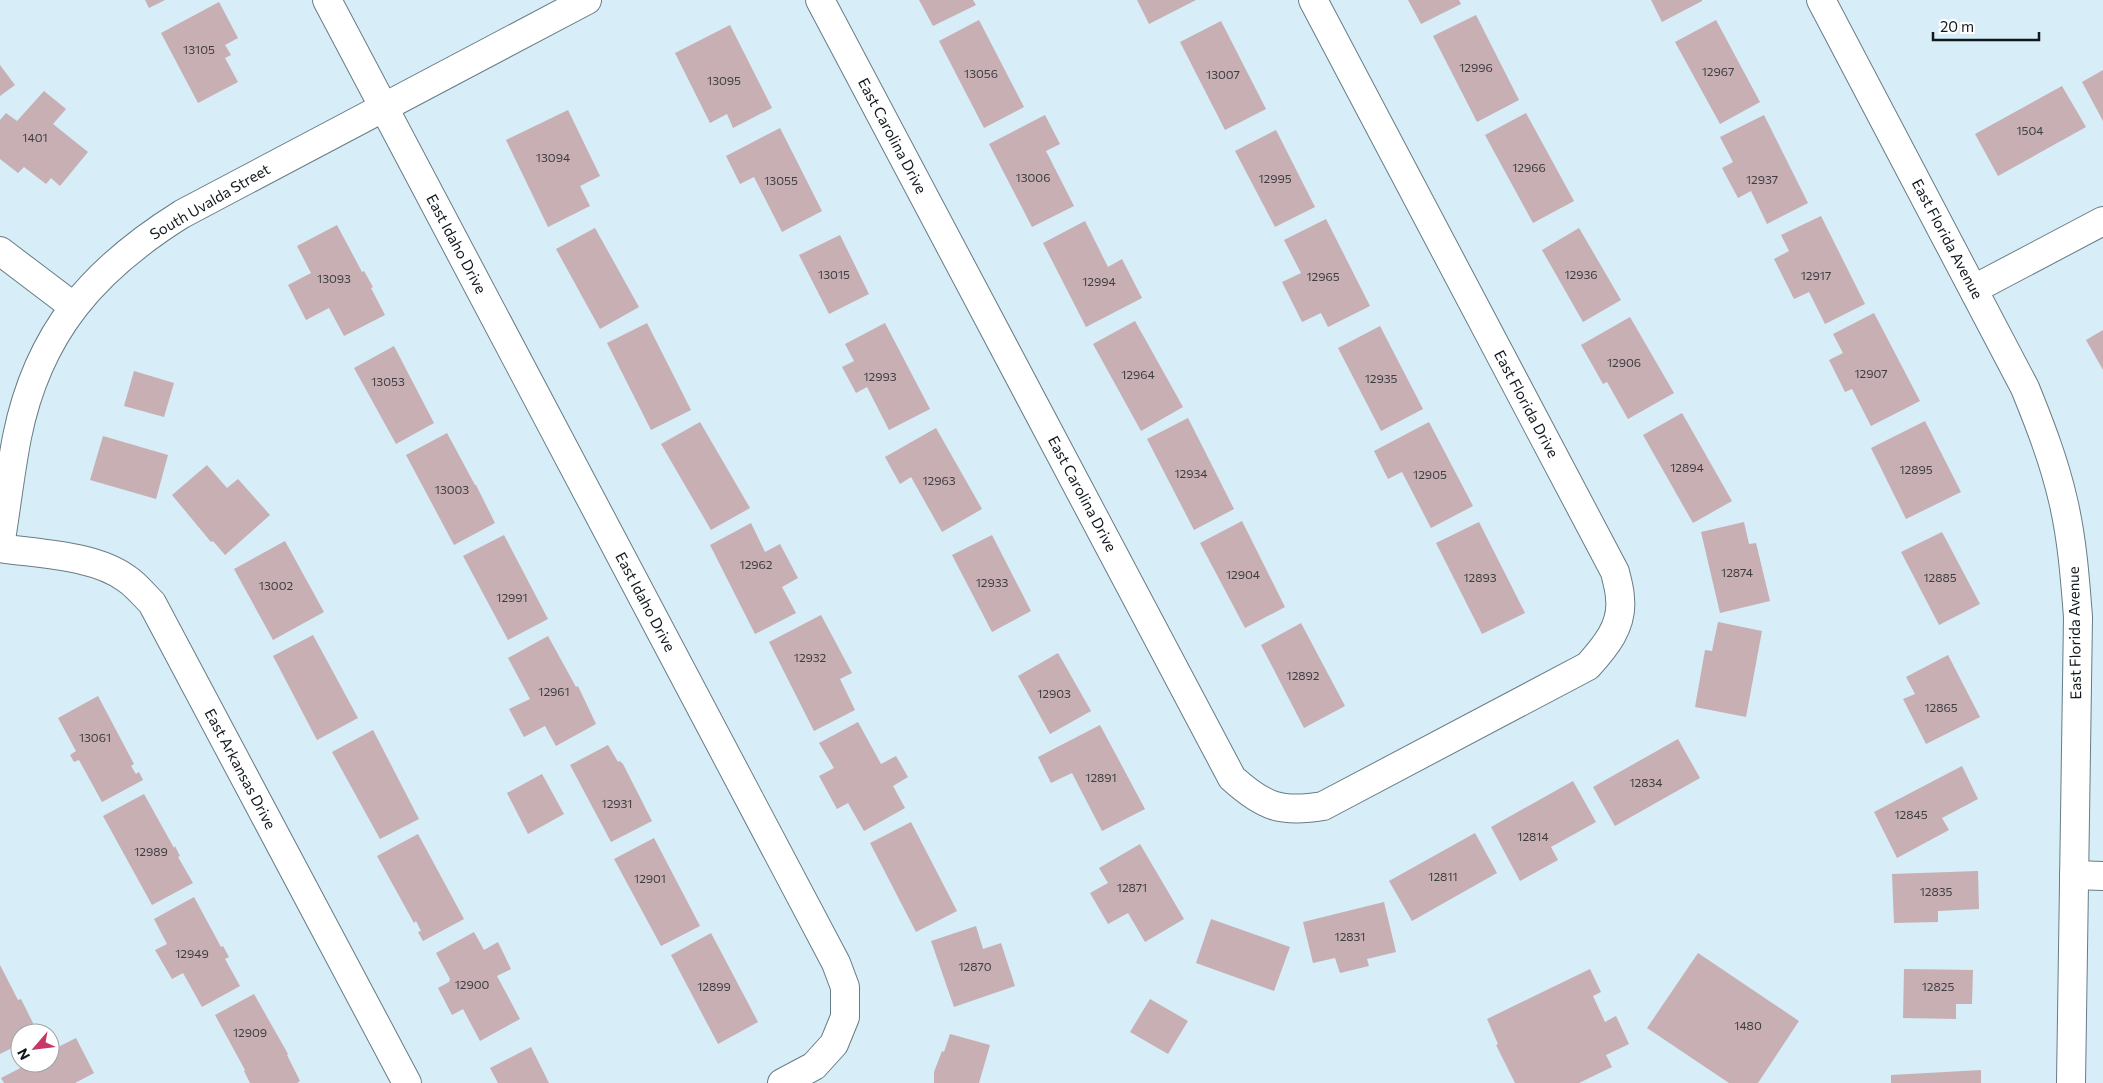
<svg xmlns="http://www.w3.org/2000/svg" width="2103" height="1083" font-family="Commissioner,sans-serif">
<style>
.building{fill:#c7afb3}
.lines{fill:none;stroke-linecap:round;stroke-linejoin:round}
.minor-casing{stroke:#677c85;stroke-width:30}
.minor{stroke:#fff;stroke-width:28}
.labels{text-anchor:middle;stroke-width:5;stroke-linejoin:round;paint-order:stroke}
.number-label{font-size:12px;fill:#3e3e42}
.street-label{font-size:15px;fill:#11191d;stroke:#fff}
</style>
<rect width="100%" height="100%" fill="#d7edf8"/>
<g class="building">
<polygon points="145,0 165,0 149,8"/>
<polygon points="919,0 973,0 976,5 933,26"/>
<polygon points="1137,0 1196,0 1149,24"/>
<polygon points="1408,0 1459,0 1461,4 1421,24"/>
<polygon points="1651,0 1702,0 1702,1 1662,22"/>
<polygon points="219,2 238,38 225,45 231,55 225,58 238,82 198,103 161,33"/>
<polygon points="1476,15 1519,100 1477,122 1433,36"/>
<polygon points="979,20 1024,107 984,128 939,41"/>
<polygon points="1716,20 1760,102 1720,124 1675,42"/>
<polygon points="1221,21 1266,109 1225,130 1180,42"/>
<polygon points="730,25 772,108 733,128 727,114 710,123 675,53"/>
<polygon points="0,65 15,85 0,96"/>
<polygon points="2103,70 2103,121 2082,82"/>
<polygon points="2062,86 2086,127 1998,176 1975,134"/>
<polygon points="44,91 66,109 53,124 88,152 60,186 51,178 46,184 24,167 18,173 0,159 0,120 6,113 17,121"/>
<polygon points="568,110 600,176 580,186 590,206 548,227 506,140"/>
<polygon points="1526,113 1574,201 1533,223 1485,135"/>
<polygon points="1045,115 1060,144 1046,151 1074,206 1032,227 989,144"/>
<polygon points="1764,115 1808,203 1767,224 1751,191 1738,198 1722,168 1733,162 1720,137"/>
<polygon points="780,128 822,211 782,232 754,177 740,184 726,156"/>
<polygon points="1276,130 1315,207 1275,227 1235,151"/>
<polygon points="1821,216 1865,304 1825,324 1809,292 1794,299 1774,259 1789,251 1781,235"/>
<polygon points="1326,219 1370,306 1328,327 1321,313 1302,322 1282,282 1301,273 1284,240"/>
<polygon points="1085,221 1108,267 1122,259 1142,298 1086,327 1043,243"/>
<polygon points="337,225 362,272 364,271 373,287 371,288 385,315 344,336 329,308 306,320 288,285 311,273 297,246"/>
<polygon points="595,228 639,307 600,329 556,249"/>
<polygon points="1579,228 1621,300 1583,322 1542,250"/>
<polygon points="840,235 869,294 829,314 799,255"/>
<polygon points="1874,313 1920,401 1871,426 1852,389 1845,392 1829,360 1843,353 1833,334"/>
<polygon points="1630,317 1674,393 1628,419 1607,382 1603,384 1581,345"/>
<polygon points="1135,321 1183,407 1141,431 1093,344"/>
<polygon points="647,323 691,410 651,430 607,343"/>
<polygon points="885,323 930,409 889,430 867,387 856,393 842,367 854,361 845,344"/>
<polygon points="1380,326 1423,409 1381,431 1338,348"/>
<polygon points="2103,330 2103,370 2086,340"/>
<polygon points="394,346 434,423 396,444 354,368"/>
<polygon points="134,371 174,383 164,417 124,406"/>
<polygon points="1682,413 1732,501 1693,523 1643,435"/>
<polygon points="1188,418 1234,509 1194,530 1147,439"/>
<polygon points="1925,421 1961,492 1906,519 1871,448"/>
<polygon points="700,422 750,508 711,530 661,444"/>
<polygon points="1429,422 1473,506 1431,528 1402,472 1388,479 1374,451"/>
<polygon points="936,428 982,509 942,532 911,477 900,484 885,457"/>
<polygon points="447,433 475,485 476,485 495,523 454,545 406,455"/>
<polygon points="103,436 168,455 156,499 90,480"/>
<polygon points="207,465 227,488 238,479 270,515 225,555 213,541 211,542 172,495"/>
<polygon points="1242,521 1285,607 1245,628 1200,543"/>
<polygon points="1479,522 1525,613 1482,634 1436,543"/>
<polygon points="1744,522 1749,544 1756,543 1770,601 1720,613 1701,532"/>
<polygon points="751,523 765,552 780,544 798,578 782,587 796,613 755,634 710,545"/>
<polygon points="1942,532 1980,604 1939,625 1901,552"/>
<polygon points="504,535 548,619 508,640 463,556"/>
<polygon points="992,535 1031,611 992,632 952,555"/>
<polygon points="285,541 324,612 273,640 234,569"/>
<polygon points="821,615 852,673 840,679 855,710 814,731 769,642"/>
<polygon points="1718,622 1762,631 1746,717 1695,707 1705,650 1712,651"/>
<polygon points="1301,623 1345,706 1304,728 1261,645"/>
<polygon points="313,635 358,718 317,740 273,656"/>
<polygon points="548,636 576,687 578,686 596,724 556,746 545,726 524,737 509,709 530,699 508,658"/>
<polygon points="1058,653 1091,711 1050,734 1018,676"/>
<polygon points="1948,655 1980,717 1926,744 1903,699 1915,694 1906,677"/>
<polygon points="98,696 134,764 131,766 136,774 139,772 143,780 102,802 79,760 74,762 70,755 76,751 58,718"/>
<polygon points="858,722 881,764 896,756 908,777 893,786 905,808 864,831 848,803 837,809 819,776 834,768 819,743"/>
<polygon points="1100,725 1145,809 1102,831 1072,773 1051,783 1038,757"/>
<polygon points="373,730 419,819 380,839 332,752"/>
<polygon points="1678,739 1700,778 1615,826 1593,787"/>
<polygon points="608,745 618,762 620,761 623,764 652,821 611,842 570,765"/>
<polygon points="1962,766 1978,799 1942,818 1949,830 1897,858 1874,812"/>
<polygon points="542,774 564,814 528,834 507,793"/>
<polygon points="1573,781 1596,822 1551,847 1558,860 1520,881 1491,827"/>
<polygon points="144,794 174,848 175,846 180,856 178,857 193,883 152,905 103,816"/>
<polygon points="911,822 957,911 916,932 870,843"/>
<polygon points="1475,833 1497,873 1412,921 1389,881"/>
<polygon points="418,834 464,919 423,941 418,932 421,931 416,921 414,923 377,856"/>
<polygon points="654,838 700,926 661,946 614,859"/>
<polygon points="1140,844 1184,919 1145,942 1128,913 1108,924 1090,893 1108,883 1099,868"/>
<polygon points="1978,871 1979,909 1938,911 1938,922 1894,923 1892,874"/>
<polygon points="194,897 221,947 223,946 229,957 225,959 240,986 202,1007 183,973 172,979 155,950 167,944 154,919"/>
<polygon points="1384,902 1396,952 1367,959 1369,966 1340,973 1335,958 1313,963 1303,922"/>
<polygon points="1211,919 1290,947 1274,991 1196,963"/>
<polygon points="976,926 983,949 1001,943 1015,986 954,1007 931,941"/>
<polygon points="474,932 484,950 498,942 511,969 497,976 520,1019 480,1041 463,1009 452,1015 438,988 449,982 450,979 436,953"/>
<polygon points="711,933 758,1022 718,1044 671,955"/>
<polygon points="1698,953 1799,1021 1758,1083 1729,1083 1647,1028"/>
<polygon points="0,965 18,1000 21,999 38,1033 20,1033 20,1044 0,1054"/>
<polygon points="1590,969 1601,992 1593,996 1605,1022 1616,1016 1629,1044 1606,1055 1612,1067 1579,1083 1515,1083 1496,1045 1498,1044 1487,1019"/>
<polygon points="1904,969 1973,970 1972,1004 1956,1004 1956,1019 1903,1018"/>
<polygon points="254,994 288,1054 287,1055 300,1081 297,1083 250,1083 244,1071 245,1070 215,1015"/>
<polygon points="1150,999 1188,1021 1168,1054 1130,1032"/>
<polygon points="950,1034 990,1045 979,1083 934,1083 934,1072 942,1051 944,1052"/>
<polygon points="76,1038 94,1073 75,1083 4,1083 1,1078 30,1063 50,1063 50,1051"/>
<polygon points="531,1047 549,1083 498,1083 490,1068"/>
<polygon points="1981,1070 1981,1083 1891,1083 1891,1075"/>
</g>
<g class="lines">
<defs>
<g id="minor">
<polyline points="327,0 836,963 845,987 845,1017 834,1044 814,1066 782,1083"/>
<path d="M820,0l412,778c32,29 49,35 91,28l265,-140c17,-19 35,-40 32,-67 0,-9 -3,-18 -5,-27l-302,-572"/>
<path d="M1821,0l204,388c15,37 29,73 38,112 9,38 12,78 15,117l-7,466"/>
<polyline points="0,251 74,307"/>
<polyline points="1974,289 2103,221"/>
<path d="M0,546c6,-36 10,-73 17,-109 21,-105 77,-168 165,-223l405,-214"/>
<path d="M0,548c39,6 95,7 127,31 9,6 17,16 25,24l255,480"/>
<polyline points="2074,875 2103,876"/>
</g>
</defs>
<use href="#minor" class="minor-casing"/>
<use href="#minor" class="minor"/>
</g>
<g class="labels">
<g class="number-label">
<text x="199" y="54">13105</text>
<text x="1476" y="72">12996</text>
<text x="1718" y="76">12967</text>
<text x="981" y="78">13056</text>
<text x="1223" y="79">13007</text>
<text x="724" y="85">13095</text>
<text x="2030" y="135">1504</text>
<text x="35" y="142">1401</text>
<text x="553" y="162">13094</text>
<text x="1529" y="172">12966</text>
<text x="1033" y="182">13006</text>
<text x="1275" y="183">12995</text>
<text x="1762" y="184">12937</text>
<text x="781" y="185">13055</text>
<text x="834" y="279">13015</text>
<text x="1581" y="279">12936</text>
<text x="1816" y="280">12917</text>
<text x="1323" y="281">12965</text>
<text x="334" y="283">13093</text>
<text x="1099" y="286">12994</text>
<text x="1624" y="367">12906</text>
<text x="1871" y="378">12907</text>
<text x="1138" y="379">12964</text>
<text x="880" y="381">12993</text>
<text x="1381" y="383">12935</text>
<text x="388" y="386">13053</text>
<text x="1687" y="472">12894</text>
<text x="1916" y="474">12895</text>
<text x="1191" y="478">12934</text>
<text x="1430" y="479">12905</text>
<text x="939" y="485">12963</text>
<text x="452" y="494">13003</text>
<text x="756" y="569">12962</text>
<text x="1737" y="577">12874</text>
<text x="1243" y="579">12904</text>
<text x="1480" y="582">12893</text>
<text x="1940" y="582">12885</text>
<text x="992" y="587">12933</text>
<text x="276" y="590">13002</text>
<text x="512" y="602">12991</text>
<text x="810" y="662">12932</text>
<text x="1303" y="680">12892</text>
<text x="554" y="696">12961</text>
<text x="1054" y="698">12903</text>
<text x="1941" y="712">12865</text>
<text x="95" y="742">13061</text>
<text x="1101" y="782">12891</text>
<text x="1646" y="787">12834</text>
<text x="617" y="808">12931</text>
<text x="1911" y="819">12845</text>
<text x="1533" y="841">12814</text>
<text x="151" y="856">12989</text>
<text x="1443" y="881">12811</text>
<text x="650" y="883">12901</text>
<text x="1132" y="892">12871</text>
<text x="1936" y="896">12835</text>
<text x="1350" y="941">12831</text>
<text x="192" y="958">12949</text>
<text x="975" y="971">12870</text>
<text x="472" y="989">12900</text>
<text x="714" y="991">12899</text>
<text x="1938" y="991">12825</text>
<text x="1748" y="1030">1480</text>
<text x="250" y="1037">12909</text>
</g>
<g class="street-label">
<text transform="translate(892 136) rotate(62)" y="5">East Carolina Drive</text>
<text transform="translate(210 202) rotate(-30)" y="5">South Uvalda Street</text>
<text transform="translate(1947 239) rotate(62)" y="5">East Florida Avenue</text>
<text transform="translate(456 244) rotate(62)" y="5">East Idaho Drive</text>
<text transform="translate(1526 404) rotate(62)" y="5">East Florida Drive</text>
<text transform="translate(1082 494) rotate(62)" y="5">East Carolina Drive</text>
<text transform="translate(645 602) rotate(62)" y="5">East Idaho Drive</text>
<text transform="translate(2075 633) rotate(-91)" y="5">East Florida Avenue</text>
<text transform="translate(240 769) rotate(62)" y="5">East Arkansas Drive</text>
</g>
</g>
<g transform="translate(35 1048) rotate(242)"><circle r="24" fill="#ffffff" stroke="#a0a3a5"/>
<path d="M0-4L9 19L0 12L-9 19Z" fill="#c63865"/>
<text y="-8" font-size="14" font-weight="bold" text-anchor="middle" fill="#11191d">N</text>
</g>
<path d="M1933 32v8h106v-8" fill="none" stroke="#11191d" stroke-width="2.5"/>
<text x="1940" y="32" font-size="15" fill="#11191d" stroke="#ffffff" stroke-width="4" paint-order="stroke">20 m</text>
</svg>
